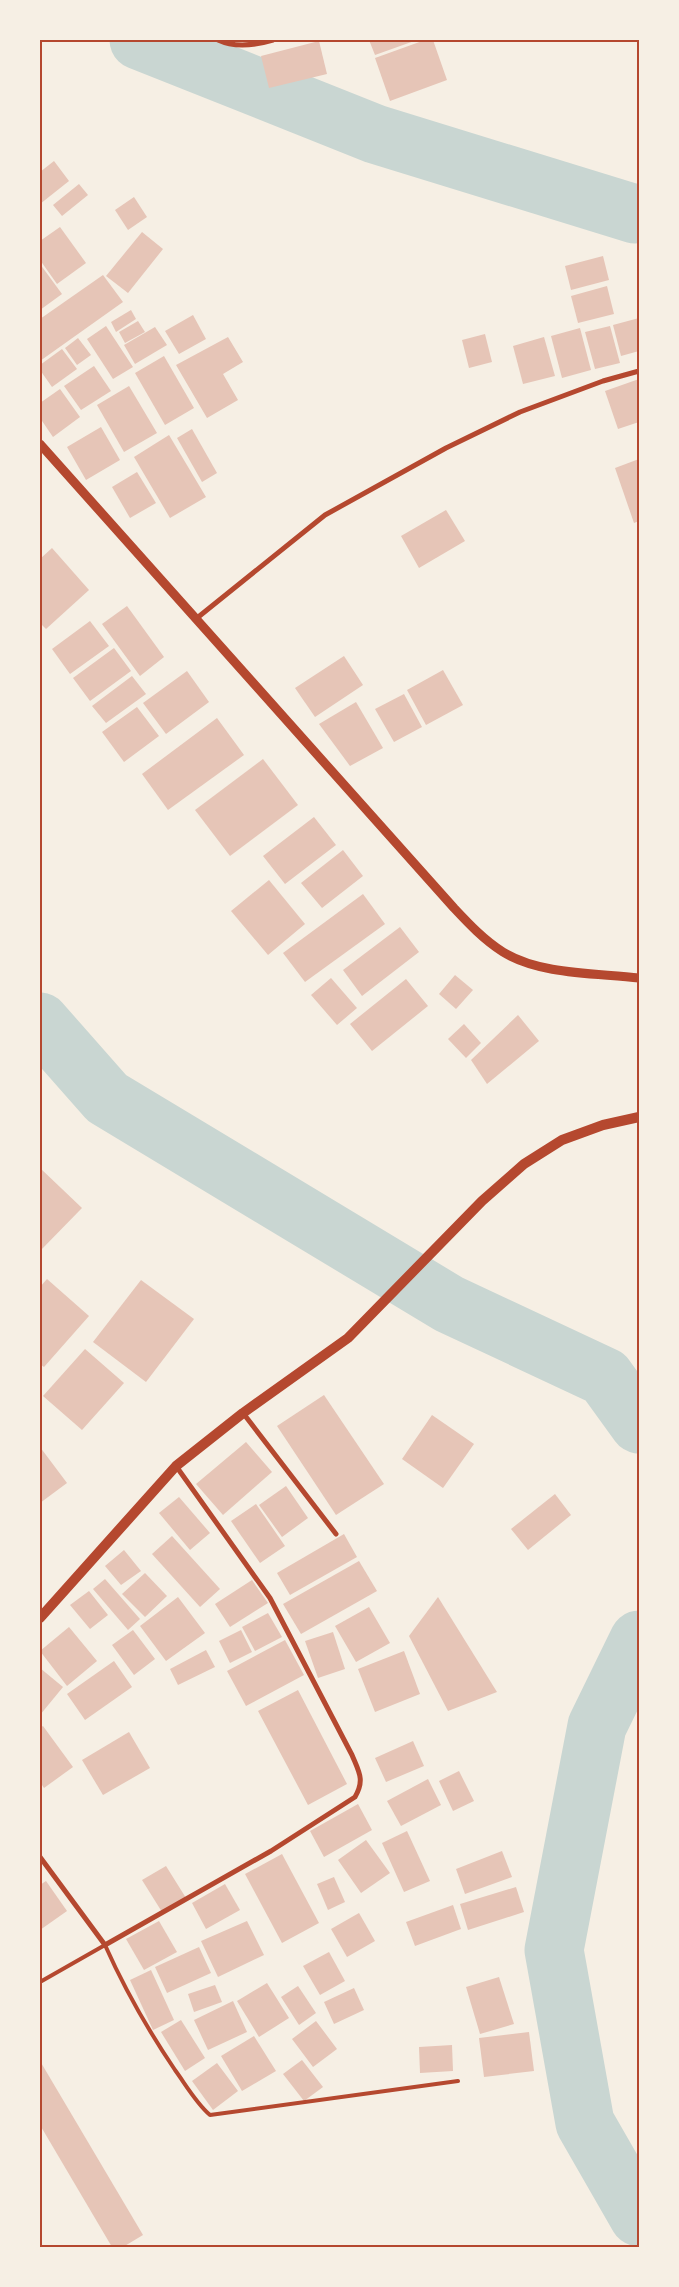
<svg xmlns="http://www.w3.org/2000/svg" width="679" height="2287" font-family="'Titillium Web',sans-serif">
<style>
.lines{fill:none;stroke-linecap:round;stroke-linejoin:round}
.river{stroke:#c9d6d2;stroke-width:59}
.building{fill:#e6c5b7}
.service{stroke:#b5482f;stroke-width:4}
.minor{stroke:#b5482f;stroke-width:5}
.tertiary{stroke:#b5482f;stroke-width:9}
.secondary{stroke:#b5482f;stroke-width:10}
.neatline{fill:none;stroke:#b5482f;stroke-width:2}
</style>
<rect width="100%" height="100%" fill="#f6efe4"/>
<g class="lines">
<g class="river">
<polyline points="139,40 375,134 635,214 639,213"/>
<polyline points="40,1022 107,1098 449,1304 605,1377 639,1424"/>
<polyline points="639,1640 597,1726 554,1950 585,2123 639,2217"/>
</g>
</g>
<g class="building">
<polygon points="369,40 417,40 375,55"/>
<polygon points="425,40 433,40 447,80 390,101 375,58"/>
<polygon points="319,41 327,74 269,88 261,56"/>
<polygon points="54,161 69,181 40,204 40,172"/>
<polygon points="79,184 88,195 62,216 53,205"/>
<polygon points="134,197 147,217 128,230 115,210"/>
<polygon points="60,227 86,263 57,284 40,260 40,241"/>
<polygon points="142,232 163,249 128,293 106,276"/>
<polygon points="603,256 609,280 571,290 565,266"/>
<polygon points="40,264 62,294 40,310"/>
<polygon points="103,275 123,302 40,361 40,319"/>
<polygon points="607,286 614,314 578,323 571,296"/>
<polygon points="131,310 136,319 116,332 111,322"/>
<polygon points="193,315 206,339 179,354 165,331"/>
<polygon points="639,318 639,351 621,356 613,325"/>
<polygon points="138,321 145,332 125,343 119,332"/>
<polygon points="106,326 133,367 113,379 87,339"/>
<polygon points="610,326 620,363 595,369 585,332"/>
<polygon points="155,327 167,345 135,364 124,345"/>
<polygon points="580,328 591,370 562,378 551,336"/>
<polygon points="485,334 492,362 469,368 462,340"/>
<polygon points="228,337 243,362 223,374 238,400 207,418 176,365"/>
<polygon points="544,337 555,376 523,384 513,346"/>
<polygon points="78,338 91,355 77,365 65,348"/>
<polygon points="62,349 77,369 52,387 40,370 40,365"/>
<polygon points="164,356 194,408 165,425 135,373"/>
<polygon points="94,366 111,391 81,410 64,386"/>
<polygon points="639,379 639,422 618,429 605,391"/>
<polygon points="129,386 157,433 124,452 97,405"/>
<polygon points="60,389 80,417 53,437 40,418 40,403"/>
<polygon points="101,427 120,460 86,480 67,447"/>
<polygon points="192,429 217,473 202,482 177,438"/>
<polygon points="169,435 206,497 170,518 134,457"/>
<polygon points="639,459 639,521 634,523 615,468"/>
<polygon points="137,472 156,503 130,518 112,487"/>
<polygon points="446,510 465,541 419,568 401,536"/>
<polygon points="52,548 89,590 46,629 40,623 40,559"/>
<polygon points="127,606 164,657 140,676 102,624"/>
<polygon points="90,621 109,646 70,674 52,649"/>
<polygon points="114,648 131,671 90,701 73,678"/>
<polygon points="344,656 363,685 315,717 295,688"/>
<polygon points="443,670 463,705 426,725 407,690"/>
<polygon points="187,671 209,702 166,734 143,703"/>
<polygon points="132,676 146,694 106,723 92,706"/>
<polygon points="404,694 422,727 394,742 375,709"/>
<polygon points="356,702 383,748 350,766 319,724"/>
<polygon points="137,707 159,736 124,762 102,732"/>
<polygon points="217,718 244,755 168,810 142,774"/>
<polygon points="263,759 298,805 230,856 195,810"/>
<polygon points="314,817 336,845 285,884 263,856"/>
<polygon points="343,850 363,876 322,908 301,883"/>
<polygon points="269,880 305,924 268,955 231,911"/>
<polygon points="363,894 385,924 305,982 283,953"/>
<polygon points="400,927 419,952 362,996 343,970"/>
<polygon points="455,975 473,990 456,1009 439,994"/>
<polygon points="331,978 357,1008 337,1025 311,995"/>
<polygon points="406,979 428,1006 372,1051 350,1024"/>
<polygon points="518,1015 539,1041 487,1084 471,1060"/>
<polygon points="464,1024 481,1043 466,1058 448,1039"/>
<polygon points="40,1168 82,1208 40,1251"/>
<polygon points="47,1279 89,1316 44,1367 40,1364 40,1287"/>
<polygon points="141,1280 194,1319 146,1382 93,1342"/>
<polygon points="85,1349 124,1383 82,1430 43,1396"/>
<polygon points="324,1395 384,1484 336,1515 277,1426"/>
<polygon points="432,1415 474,1444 443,1488 402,1459"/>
<polygon points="246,1442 272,1472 223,1515 196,1484"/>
<polygon points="40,1447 67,1483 40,1503"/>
<polygon points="286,1486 308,1518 282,1537 259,1505"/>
<polygon points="555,1494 571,1515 528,1550 511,1529"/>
<polygon points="179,1497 210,1533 190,1550 159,1513"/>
<polygon points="256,1504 285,1546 260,1563 231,1521"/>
<polygon points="344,1534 357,1557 290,1595 277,1573"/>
<polygon points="172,1536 220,1589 200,1607 152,1554"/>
<polygon points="124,1550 141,1571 121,1585 105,1566"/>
<polygon points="359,1561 377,1591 301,1634 283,1604"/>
<polygon points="145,1573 167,1596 145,1617 122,1594"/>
<polygon points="105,1579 140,1619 128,1630 93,1589"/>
<polygon points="252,1580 268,1603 230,1627 215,1604"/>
<polygon points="89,1591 108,1615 90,1629 70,1605"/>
<polygon points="178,1597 205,1633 166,1661 140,1626"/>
<polygon points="438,1597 497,1692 448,1711 409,1636"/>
<polygon points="369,1607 390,1643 356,1662 335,1626"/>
<polygon points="268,1613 282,1637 255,1651 242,1627"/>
<polygon points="69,1627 97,1661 67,1686 40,1651"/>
<polygon points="133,1630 155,1659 134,1675 112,1645"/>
<polygon points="241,1630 252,1652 230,1663 219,1641"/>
<polygon points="333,1632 345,1669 318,1678 305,1641"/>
<polygon points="285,1640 304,1675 246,1706 227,1671"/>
<polygon points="206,1650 215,1667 178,1685 170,1669"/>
<polygon points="404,1651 420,1694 375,1712 358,1669"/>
<polygon points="114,1661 132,1687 85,1720 67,1694"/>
<polygon points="40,1668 63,1687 40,1715"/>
<polygon points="298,1690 347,1784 308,1805 258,1711"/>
<polygon points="43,1726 73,1767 44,1788 40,1782 40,1728"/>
<polygon points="129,1732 150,1768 103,1795 82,1760"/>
<polygon points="413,1741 424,1766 386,1782 375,1758"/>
<polygon points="459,1771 474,1801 453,1811 439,1781"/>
<polygon points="428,1779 441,1805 401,1826 387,1801"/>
<polygon points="358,1804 372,1830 324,1857 310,1831"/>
<polygon points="407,1831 430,1881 404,1892 382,1843"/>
<polygon points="366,1840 390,1873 361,1893 338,1860"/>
<polygon points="502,1851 512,1877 465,1894 456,1869"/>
<polygon points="282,1854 319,1923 282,1943 245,1874"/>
<polygon points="166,1866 186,1898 162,1912 142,1880"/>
<polygon points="334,1877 345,1902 328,1910 317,1884"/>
<polygon points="46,1881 67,1911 40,1930 40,1885"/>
<polygon points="225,1884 240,1910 206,1929 192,1903"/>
<polygon points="516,1887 524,1912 468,1930 460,1904"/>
<polygon points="453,1905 461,1929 415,1946 406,1922"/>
<polygon points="359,1913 375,1941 347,1957 331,1929"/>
<polygon points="159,1921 177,1952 144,1970 126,1939"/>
<polygon points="247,1921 264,1955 218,1977 201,1941"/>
<polygon points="199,1947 211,1973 167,1993 155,1967"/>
<polygon points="329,1952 345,1981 320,1995 303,1966"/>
<polygon points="151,1970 174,2020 153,2030 130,1980"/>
<polygon points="499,1977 514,2024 480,2034 466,1987"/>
<polygon points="267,1983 289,2018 259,2037 237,2001"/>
<polygon points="215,1985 222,2002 194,2012 188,1994"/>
<polygon points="298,1986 316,2013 299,2025 281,1997"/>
<polygon points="354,1988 364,2010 334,2024 324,2002"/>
<polygon points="233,2001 247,2032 208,2050 194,2020"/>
<polygon points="181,2020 205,2058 185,2071 161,2032"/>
<polygon points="316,2021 337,2049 313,2067 292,2039"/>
<polygon points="529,2032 534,2071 484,2077 479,2038"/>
<polygon points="254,2036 276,2071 242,2091 221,2056"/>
<polygon points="452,2045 453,2071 420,2073 419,2047"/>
<polygon points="302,2060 323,2087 304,2101 283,2074"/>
<polygon points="40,2061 143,2235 123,2247 112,2247 40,2125"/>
<polygon points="217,2063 238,2091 213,2110 192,2081"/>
</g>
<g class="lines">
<path class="service" d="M40,1982l65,-37c20,45 43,85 70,125 11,15 21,33 35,45l248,-34"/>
<g class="minor">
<path d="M218,40c17,8 38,5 55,0"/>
<polyline points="197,618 325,515 446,448 520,412 603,381 639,371"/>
<polyline points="243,1413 336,1534"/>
<path d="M40,1857l65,88 166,-94 84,-54c10,-17 4,-25 -3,-42l-82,-157 -94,-132"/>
</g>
<path class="tertiary" d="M40,444l414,464c15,16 30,32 49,44 37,23 94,21 136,26"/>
<polyline class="secondary" points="40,1618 176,1466 243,1413 348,1338 482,1201 524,1164 562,1140 603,1125 639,1117"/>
</g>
<rect width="679" height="2287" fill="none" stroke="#f6efe4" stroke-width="82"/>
<rect x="41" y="41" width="597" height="2205" class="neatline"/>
</svg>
